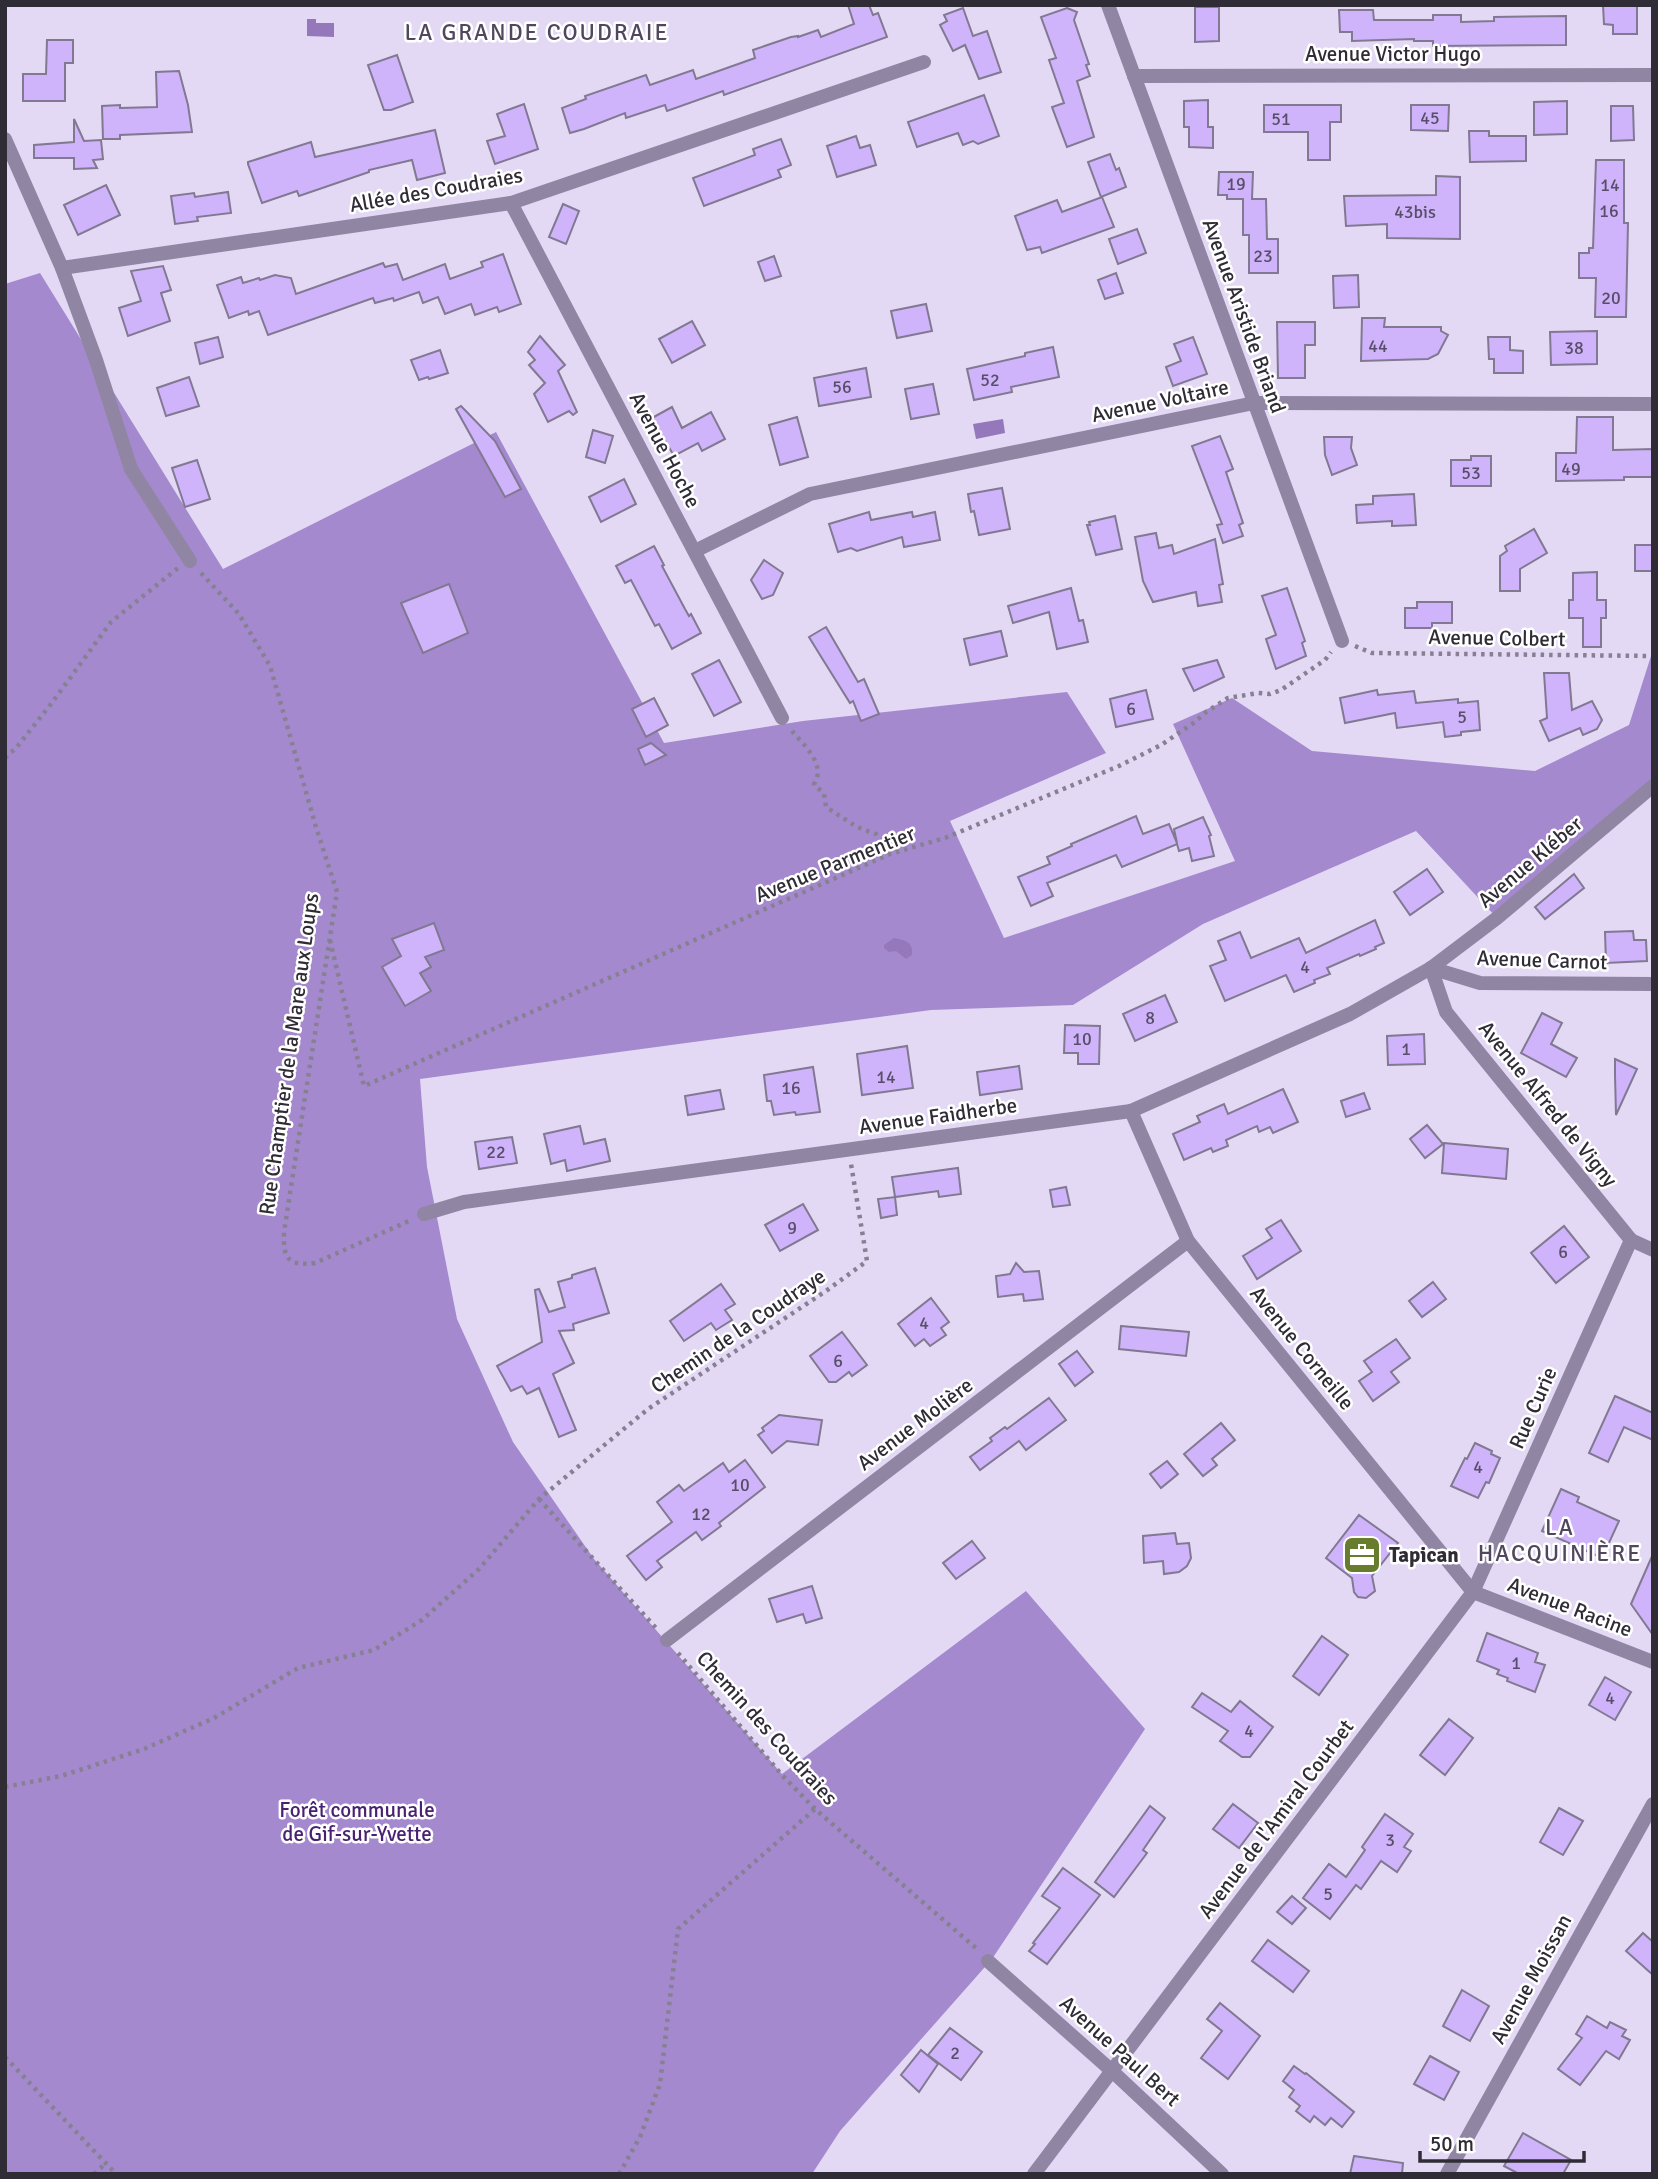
<svg xmlns="http://www.w3.org/2000/svg" width="1658" height="2179" font-family="Signika,sans-serif">
<style>
.forest{fill:#a589ce}
.water{fill:#9478bb}
.building{fill:#d0b4fb;stroke:#817891;stroke-width:2}
.lines{fill:none;stroke-linecap:round;stroke-linejoin:round}
.path{stroke:#868092;stroke-width:4.5;stroke-dasharray:3.5 5;stroke-linecap:butt}
.minor{stroke:#9185a4;stroke-width:14}
.labels{text-anchor:middle;stroke-width:5;stroke-linejoin:round;paint-order:stroke}
.number-label{font-size:18px;fill:#584e67}
.street-label{font-size:21px;fill:#302c36;stroke:#fff}
.poi-label{font-size:21px;font-weight:bold;fill:#302c36;stroke:#fff;text-anchor:start}
.park-label{font-size:21px;fill:#482172;stroke:#fff}
.neighbourhood-label{font-size:23px;letter-spacing:2px;fill:#50475e;stroke:#fff}
</style>
<rect width="100%" height="100%" fill="#e3d9f5"/>
<polygon class="forest" points="40,273 223,569 496,432 664,743 803,721 1067,692 1106,753 950,821 1004,938 1235,861 1173,724 1232,698 1312,751 1535,771 1629,725 1651,656 1653,656 1653,786 1497,918 1416,831 1203,924 1073,1005 931,1010 420,1079 427,1167 457,1319 513,1442 594,1559 782,1774 1026,1591 1145,1729 992,1959 840,2131 812,2174 5,2174 5,284"/>
<g class="water">
<polygon points="307,19 316,19 316,23 334,23 334,37 307,36"/>
<polygon points="1003,419 1005,433 976,439 973,424"/>
<path d="M894,938c11,2 20,4 18,17l-6,4 -10,-8 -7,1 -5,-4v-3z"/>
</g>
<g class="building">
<polygon points="848,5 869,5 873,15 878,13 887,37 724,95 723,91 667,111 665,105 626,118 625,113 584,129 570,133 562,108 586,99 585,96 646,75 650,85 693,70 696,79 755,58 753,50 791,37 798,36 798,37 818,30 821,37 854,24"/>
<polygon points="1603,5 1637,5 1637,34 1613,34 1613,25 1604,24"/>
<polygon points="1195,7 1219,7 1219,41 1195,42"/>
<polygon points="963,8 973,36 987,31 1001,72 979,79 965,45 953,51 940,25 947,21 944,15"/>
<polygon points="1067,8 1077,12 1074,20 1089,64 1086,65 1090,76 1077,81 1094,137 1067,147 1052,107 1064,103 1049,60 1056,58 1041,17"/>
<polygon points="1339,10 1373,10 1374,20 1433,20 1433,15 1461,15 1461,22 1494,21 1494,17 1566,16 1566,45 1433,46 1433,41 1414,41 1414,39 1352,41 1352,32 1340,32"/>
<polygon points="47,40 73,40 73,63 65,63 65,101 23,101 23,74 46,74"/>
<polygon points="397,55 413,102 391,110 384,110 368,65"/>
<polygon points="179,71 188,105 192,132 120,135 120,139 103,139 102,106 120,105 120,108 157,107 156,72"/>
<polygon points="984,95 999,136 978,144 973,141 963,145 958,133 917,147 908,122"/>
<polygon points="1208,100 1208,127 1213,127 1213,148 1189,147 1189,127 1184,127 1184,101"/>
<polygon points="1567,101 1567,134 1534,135 1534,102"/>
<polygon points="524,104 538,149 495,164 487,141 505,136 497,114"/>
<polygon points="1264,105 1341,105 1341,122 1330,122 1330,160 1308,160 1308,132 1264,132"/>
<polygon points="1411,105 1449,105 1448,131 1411,130"/>
<polygon points="1611,106 1633,106 1634,140 1611,141"/>
<polygon points="74,119 84,141 101,140 103,159 93,160 97,168 74,169 74,158 34,158 34,145 74,142"/>
<polygon points="435,130 445,173 417,180 412,160 369,170 369,172 299,196 297,191 262,203 248,164 248,162 311,142 315,157"/>
<polygon points="1469,131 1489,131 1489,136 1526,136 1526,161 1470,162"/>
<polygon points="856,136 860,148 870,145 876,165 837,177 827,146"/>
<polygon points="781,139 791,165 778,170 781,177 704,206 693,178 755,155 753,149"/>
<polygon points="1110,154 1116,170 1119,168 1126,187 1101,197 1088,162"/>
<polygon points="1596,160 1624,160 1624,223 1628,223 1626,317 1595,317 1596,278 1579,278 1579,253 1589,253 1589,248 1593,248"/>
<polygon points="1219,172 1253,172 1252,199 1266,199 1267,239 1278,239 1278,273 1249,273 1249,235 1243,235 1243,199 1227,199 1227,195 1218,195"/>
<polygon points="1436,176 1460,177 1460,239 1387,238 1387,224 1346,226 1344,196 1436,195"/>
<polygon points="106,185 120,215 78,235 64,205"/>
<polygon points="228,192 231,213 197,217 198,221 175,224 171,196 194,193 195,197"/>
<polygon points="1102,197 1114,227 1042,253 1040,247 1027,250 1015,216 1057,200 1062,212"/>
<polygon points="563,204 579,211 566,244 549,237"/>
<polygon points="1137,229 1146,253 1118,264 1109,239"/>
<polygon points="503,254 521,304 499,312 497,307 475,315 471,304 445,314 438,297 423,303 419,292 394,301 393,298 375,303 373,298 268,335 259,311 249,315 248,311 229,318 217,285 241,277 243,283 259,278 260,280 275,275 291,278 296,294 383,263 385,267 397,264 403,280 445,264 450,279 483,267 481,262"/>
<polygon points="774,256 781,276 765,281 758,262"/>
<polygon points="163,266 171,290 161,293 170,321 128,336 119,308 141,301 131,271"/>
<polygon points="1116,273 1123,293 1105,299 1098,280"/>
<polygon points="1358,275 1359,307 1334,308 1333,276"/>
<polygon points="926,304 932,331 897,338 891,311"/>
<polygon points="1362,318 1385,318 1384,327 1441,327 1441,331 1448,335 1438,354 1428,359 1361,361"/>
<polygon points="692,321 705,345 672,363 659,339"/>
<polygon points="1277,322 1315,322 1315,345 1305,345 1305,378 1278,378"/>
<polygon points="1597,331 1597,364 1551,365 1550,332"/>
<polygon points="540,336 565,365 558,371 577,412 573,415 569,411 548,422 534,394 545,383 529,365 535,360 528,352"/>
<polygon points="218,337 223,357 200,364 195,343"/>
<polygon points="1193,337 1207,374 1173,386 1166,367 1181,361 1174,344"/>
<polygon points="1488,337 1510,337 1510,350 1523,351 1523,373 1494,373 1494,359 1489,359"/>
<polygon points="1053,347 1059,377 1011,387 1012,392 974,400 967,369 1025,356 1025,353"/>
<polygon points="440,350 448,373 429,379 428,377 419,380 411,360"/>
<polygon points="866,368 871,397 819,406 814,378"/>
<polygon points="189,377 199,406 166,416 157,388"/>
<polygon points="933,384 939,414 911,419 905,389"/>
<polygon points="461,406 495,441 521,489 505,497 456,409"/>
<polygon points="672,407 682,428 711,412 725,439 702,451 698,443 674,456 652,418"/>
<polygon points="797,417 808,457 780,465 769,425"/>
<polygon points="1577,417 1613,417 1613,450 1653,449 1653,477 1624,477 1624,480 1556,481 1556,453 1576,453"/>
<polygon points="593,430 613,436 605,463 586,457"/>
<polygon points="1220,436 1233,469 1226,472 1243,523 1239,525 1243,536 1223,543 1217,525 1222,524 1192,446"/>
<polygon points="1324,437 1352,437 1351,448 1357,465 1332,475 1325,455"/>
<polygon points="1471,456 1491,456 1491,486 1451,486 1451,460 1471,460"/>
<polygon points="197,460 210,499 185,507 172,468"/>
<polygon points="624,479 636,504 601,522 589,497"/>
<polygon points="1002,488 1010,529 979,535 974,511 971,512 968,494"/>
<polygon points="1414,494 1416,525 1392,526 1392,521 1357,523 1356,505 1373,504 1373,496"/>
<polygon points="869,512 871,520 912,512 913,517 935,512 940,540 904,547 902,537 857,551 851,548 838,552 829,524"/>
<polygon points="1115,516 1122,549 1096,555 1087,525 1090,525 1089,522"/>
<polygon points="1534,529 1547,553 1520,569 1520,591 1500,591 1500,556 1507,551 1505,546"/>
<polygon points="1156,533 1159,548 1172,545 1174,554 1215,539 1223,584 1219,585 1222,602 1198,606 1196,592 1153,602 1143,581 1135,537"/>
<rect x="1635" y="545" width="18" height="26"/>
<polygon points="654,546 664,565 662,566 685,609 689,616 691,614 701,633 672,649 659,624 655,626 631,580 625,583 616,566"/>
<polygon points="764,560 783,573 773,595 762,599 751,580"/>
<polygon points="1597,572 1597,600 1606,600 1606,618 1601,618 1601,647 1583,647 1583,618 1569,618 1569,600 1573,600 1573,573"/>
<polygon points="449,584 468,633 423,653 401,603"/>
<polygon points="1071,588 1079,621 1083,620 1088,642 1057,649 1049,612 1013,623 1008,606"/>
<polygon points="1287,588 1305,641 1302,643 1306,656 1276,669 1266,639 1276,635 1262,596"/>
<polygon points="1417,602 1452,602 1452,623 1432,623 1432,628 1405,628 1405,608 1417,608"/>
<polygon points="826,627 858,682 864,679 879,714 861,721 853,701 850,703 820,655 809,637"/>
<polygon points="1001,631 1007,656 970,665 964,639"/>
<polygon points="719,660 741,702 714,716 692,674"/>
<polygon points="1217,660 1224,677 1194,691 1183,669"/>
<polygon points="1544,673 1569,673 1572,710 1592,701 1602,720 1597,729 1583,735 1580,728 1549,741 1540,721 1547,718"/>
<polygon points="1146,690 1153,719 1116,727 1110,699"/>
<polygon points="1377,690 1378,695 1414,691 1416,703 1458,699 1458,703 1478,701 1480,730 1461,732 1461,735 1445,737 1443,722 1397,728 1395,713 1345,723 1340,698"/>
<polygon points="654,698 668,725 646,737 632,709"/>
<polygon points="651,743 666,755 645,765 638,749"/>
<polygon points="1136,816 1143,834 1169,824 1177,843 1174,829 1203,817 1211,835 1209,836 1214,856 1192,861 1189,848 1179,851 1177,844 1122,867 1116,855 1047,883 1053,896 1031,906 1018,877 1050,864 1047,857 1072,846 1071,844"/>
<polygon points="1427,869 1443,892 1410,915 1394,892"/>
<polygon points="1574,874 1584,888 1545,919 1535,907"/>
<polygon points="1375,920 1384,943 1375,947 1376,949 1360,956 1359,954 1327,968 1330,974 1314,980 1315,983 1294,992 1286,975 1225,1001 1210,966 1226,960 1218,941 1240,932 1251,958 1299,938 1306,953"/>
<polygon points="434,923 444,950 425,957 431,967 420,973 431,991 405,1006 382,967 401,956 392,939"/>
<polygon points="1633,931 1634,940 1646,940 1647,961 1606,963 1605,932"/>
<polygon points="1165,995 1177,1022 1135,1041 1123,1014"/>
<polygon points="1542,1013 1562,1023 1551,1044 1577,1058 1566,1077 1521,1053"/>
<polygon points="1065,1025 1100,1026 1099,1064 1078,1064 1078,1053 1064,1053"/>
<polygon points="1424,1034 1425,1064 1388,1065 1387,1036"/>
<polygon points="907,1046 913,1088 862,1095 857,1054"/>
<polygon points="1615,1059 1637,1069 1616,1115 1615,1075"/>
<polygon points="1019,1066 1022,1089 980,1095 977,1072"/>
<polygon points="813,1067 820,1112 796,1115 795,1112 774,1115 771,1101 767,1101 764,1075"/>
<polygon points="1283,1089 1298,1122 1273,1133 1270,1127 1259,1132 1257,1126 1226,1140 1228,1146 1213,1152 1211,1148 1184,1160 1173,1134 1200,1122 1197,1116 1224,1104 1228,1114"/>
<polygon points="720,1090 724,1109 688,1115 685,1096"/>
<polygon points="1364,1093 1370,1109 1346,1117 1341,1101"/>
<polygon points="1427,1125 1443,1144 1425,1158 1410,1139"/>
<polygon points="580,1126 584,1144 605,1139 610,1161 567,1171 565,1160 551,1164 544,1134"/>
<polygon points="512,1137 517,1163 479,1169 475,1142"/>
<polygon points="1444,1143 1508,1149 1506,1179 1442,1173"/>
<polygon points="958,1168 961,1194 939,1197 938,1191 895,1197 892,1177"/>
<polygon points="1066,1187 1070,1205 1053,1207 1050,1190"/>
<polygon points="895,1197 897,1215 881,1218 878,1199"/>
<polygon points="803,1204 818,1230 780,1251 765,1225"/>
<polygon points="1281,1220 1301,1251 1257,1279 1243,1256 1272,1238 1266,1229"/>
<polygon points="1564,1226 1589,1257 1556,1283 1531,1253"/>
<polygon points="1016,1263 1024,1272 1039,1271 1043,1299 1024,1301 1023,1294 998,1297 996,1276 1010,1274"/>
<polygon points="595,1268 609,1313 573,1324 574,1330 559,1331 574,1363 553,1374 576,1430 559,1437 539,1388 527,1394 522,1386 511,1391 497,1366 542,1342 535,1290 539,1289 549,1312 565,1307 558,1282 572,1278 572,1275"/>
<polygon points="1433,1282 1446,1299 1422,1317 1409,1301"/>
<polygon points="721,1284 735,1304 725,1310 732,1320 716,1330 711,1323 684,1341 670,1321"/>
<polygon points="931,1298 949,1322 941,1328 946,1335 930,1346 924,1339 915,1346 898,1324"/>
<polygon points="1121,1326 1189,1332 1186,1356 1119,1349"/>
<polygon points="842,1332 867,1365 852,1376 849,1372 836,1382 829,1382 810,1356"/>
<polygon points="1396,1339 1410,1358 1391,1372 1399,1382 1373,1401 1359,1381 1372,1372 1364,1361"/>
<polygon points="1077,1351 1093,1372 1075,1386 1059,1364"/>
<polygon points="1615,1396 1653,1413 1653,1440 1624,1427 1608,1462 1589,1453"/>
<polygon points="1049,1398 1066,1420 1026,1450 1019,1441 980,1470 970,1457 992,1441 990,1438 1005,1427 1007,1429"/>
<polygon points="779,1415 822,1420 818,1445 787,1441 772,1453 758,1435 764,1431 762,1428"/>
<polygon points="1221,1423 1235,1440 1212,1459 1217,1465 1203,1476 1184,1454"/>
<polygon points="1475,1443 1492,1451 1491,1454 1500,1458 1489,1483 1486,1482 1478,1498 1451,1486 1465,1458 1467,1459"/>
<polygon points="745,1460 765,1487 719,1523 721,1526 702,1540 696,1532 657,1561 662,1567 646,1580 627,1556 672,1522 657,1502 679,1485 684,1491 723,1463 729,1472"/>
<polygon points="1167,1461 1178,1474 1161,1488 1150,1474"/>
<polygon points="1561,1489 1579,1497 1577,1502 1619,1521 1602,1558 1542,1531"/>
<polygon points="1359,1515 1398,1543 1372,1576 1375,1591 1366,1598 1358,1597 1354,1592 1352,1578 1326,1558"/>
<polygon points="1175,1533 1177,1544 1189,1543 1191,1558 1187,1566 1179,1572 1164,1574 1163,1561 1144,1563 1143,1536"/>
<polygon points="972,1541 985,1558 956,1579 943,1563"/>
<polygon points="1653,1554 1653,1635 1631,1604"/>
<polygon points="812,1586 822,1618 806,1623 803,1614 777,1622 769,1599"/>
<polygon points="1487,1633 1538,1653 1535,1662 1545,1665 1535,1692 1507,1681 1508,1678 1497,1674 1499,1670 1477,1661"/>
<polygon points="1322,1636 1348,1655 1319,1695 1293,1676"/>
<polygon points="1605,1677 1631,1692 1615,1720 1589,1705"/>
<polygon points="1202,1693 1231,1712 1240,1701 1273,1727 1250,1757 1242,1757 1220,1741 1228,1731 1192,1707"/>
<polygon points="1449,1719 1473,1738 1445,1775 1420,1755"/>
<polygon points="1233,1804 1258,1823 1239,1848 1213,1829"/>
<polygon points="1150,1806 1165,1818 1143,1850 1147,1853 1114,1897 1095,1882"/>
<polygon points="1559,1808 1583,1821 1563,1855 1540,1842"/>
<polygon points="1385,1814 1413,1834 1404,1847 1411,1851 1397,1872 1381,1861 1361,1889 1356,1885 1330,1919 1303,1898 1329,1864 1346,1877 1365,1850 1362,1847"/>
<polygon points="1063,1868 1100,1895 1047,1964 1029,1951 1035,1944 1033,1943 1060,1908 1042,1896"/>
<polygon points="1292,1896 1306,1908 1292,1924 1277,1912"/>
<polygon points="1643,1933 1653,1942 1653,1975 1626,1951"/>
<polygon points="1268,1940 1309,1971 1293,1992 1252,1961"/>
<polygon points="1462,1990 1489,2006 1470,2041 1443,2026"/>
<polygon points="1220,2003 1260,2036 1228,2079 1201,2058 1222,2031 1207,2019"/>
<polygon points="1587,2016 1607,2028 1610,2022 1626,2030 1622,2036 1630,2040 1619,2059 1606,2051 1580,2085 1558,2069 1582,2038 1576,2034"/>
<polygon points="950,2028 982,2052 961,2080 928,2055"/>
<polygon points="921,2050 938,2064 919,2092 901,2075"/>
<polygon points="1430,2056 1459,2072 1444,2100 1414,2084"/>
<polygon points="1294,2066 1305,2074 1306,2073 1354,2112 1342,2127 1331,2118 1325,2125 1314,2116 1310,2122 1296,2111 1300,2106 1289,2097 1294,2090 1283,2081"/>
<polygon points="1523,2133 1571,2160 1563,2174 1519,2174 1504,2166"/>
<polygon points="1354,2156 1403,2163 1402,2174 1350,2174"/>
</g>
<g class="lines">
<g class="path">
<path d="M201,573l38,41 31,52 46,161 21,65 -53,340c-1,27 4,34 31,31l96,-43"/>
<polyline points="1355,646 1372,653 1653,656"/>
<path d="M792,731c11,13 35,34 22,53l10,10 2,13 31,20 19,7 14,20"/>
<polyline points="5,758 16,748 51,704 111,622 178,568"/>
<polyline points="330,940 364,1086 890,854 945,838 1119,766 1161,745 1195,722 1206,712 1228,698 1258,693 1270,694 1281,690 1325,660 1331,652"/>
<polyline points="539,1499 656,1628"/>
<polyline points="678,1653 782,1775 815,1809 977,1949"/>
<polyline points="5,1787 61,1776 144,1749 214,1718 298,1668 374,1650 422,1620 479,1569 539,1499 648,1409 826,1291 867,1261 851,1164"/>
<polyline points="5,2057 116,2174"/>
<polyline points="94,2174 106,2163"/>
<polyline points="619,2174 640,2137 660,2084 678,1929 815,1809"/>
</g>
<g class="minor">
<polyline points="1108,5 1342,641"/>
<polyline points="1134,76 1653,75"/>
<polyline points="5,139 62,268 96,360 131,469 190,561"/>
<polyline points="511,203 782,718"/>
<polyline points="62,268 511,203 924,62"/>
<polyline points="695,551 810,494 1254,403 1653,404"/>
<polyline points="1431,968 1446,1012 1631,1240 1653,1250"/>
<polyline points="1431,968 1480,983 1653,984"/>
<polyline points="1131,1111 1188,1241 1473,1592 1653,1662"/>
<polyline points="424,1214 464,1202 1131,1111 1350,1014 1431,968 1497,918 1653,786"/>
<polyline points="667,1640 1188,1241"/>
<polyline points="988,1961 1112,2071 1222,2174"/>
<polyline points="1034,2174 1473,1592 1631,1240"/>
<polyline points="1447,2174 1653,1804"/>
</g>
</g>
<defs>
<symbol id="office-square" viewBox="-11 -11 22 22"><rect x="-9" y="-9" width="18" height="18" rx="4" fill="#687c2d" stroke="#fff"/><path d="M-6-3h4V-5.5h4V-3h4V5H-6ZM-1-4.5V-3h2v-1.5ZM-6 0V1H6V0Z" fill="#fff"/></symbol>
</defs>
<g fill-rule="evenodd">
<use href="#office-square" x="1340" y="1533" width="44" height="44"/>
</g>
<g class="labels">
<g class="number-label">
<text x="1430" y="124">45</text>
<text x="1281" y="125">51</text>
<text x="1236" y="190">19</text>
<text x="1610" y="191">14</text>
<text x="1609" y="217">16</text>
<text x="1415" y="218">43bis</text>
<text x="1263" y="262">23</text>
<text x="1611" y="304">20</text>
<text x="1378" y="352">44</text>
<text x="1574" y="354">38</text>
<text x="990" y="386">52</text>
<text x="842" y="393">56</text>
<text x="1571" y="475">49</text>
<text x="1471" y="479">53</text>
<text x="1131" y="715">6</text>
<text x="1462" y="723">5</text>
<text x="1305" y="973">4</text>
<text x="1150" y="1024">8</text>
<text x="1082" y="1045">10</text>
<text x="1406" y="1055">1</text>
<text x="886" y="1083">14</text>
<text x="791" y="1094">16</text>
<text x="496" y="1158">22</text>
<text x="792" y="1234">9</text>
<text x="1563" y="1258">6</text>
<text x="924" y="1329">4</text>
<text x="838" y="1367">6</text>
<text x="1478" y="1473">4</text>
<text x="740" y="1491">10</text>
<text x="701" y="1520">12</text>
<text x="1516" y="1669">1</text>
<text x="1610" y="1704">4</text>
<text x="1249" y="1737">4</text>
<text x="1390" y="1846">3</text>
<text x="1328" y="1900">5</text>
<text x="955" y="2059">2</text>
</g>
<g class="street-label">
<text x="1393" y="61">Avenue Victor Hugo</text>
<text transform="translate(436 190) rotate(-10)" y="7">Allée des Coudraies</text>
<text transform="translate(1244 316) rotate(70)" y="7">Avenue Aristide Briand</text>
<text transform="translate(1160 401) rotate(-12)" y="7">Avenue Voltaire</text>
<text transform="translate(665 450) rotate(62)" y="7">Avenue Hoche</text>
<text transform="translate(1497 638) rotate(1)" y="7">Avenue Colbert</text>
<text transform="translate(1530 862) rotate(-40)" y="7">Avenue Kléber</text>
<text transform="translate(835 864) rotate(-22)" y="7">Avenue Parmentier</text>
<text transform="translate(1542 960) rotate(2)" y="7">Avenue Carnot</text>
<text transform="translate(289 1054) rotate(-82)" y="7">Rue Champtier de la Mare aux Loups</text>
<text transform="translate(1548 1104) rotate(51)" y="7">Avenue Alfred de Vigny</text>
<text transform="translate(938 1116) rotate(-8)" y="7">Avenue Faidherbe</text>
<text transform="translate(738 1331) rotate(-34)" y="7">Chemin de la Coudraye</text>
<text transform="translate(1302 1348) rotate(51)" y="7">Avenue Corneille</text>
<text transform="translate(1533 1408) rotate(-66)" y="7">Rue Curie</text>
<text transform="translate(915 1424) rotate(-37)" y="7">Avenue Molière</text>
<text transform="translate(1570 1607) rotate(21)" y="7">Avenue Racine</text>
<text transform="translate(767 1728) rotate(48)" y="7">Chemin des Coudraies</text>
<text transform="translate(1276 1819) rotate(-53)" y="7">Avenue de l'Amiral Courbet</text>
<text transform="translate(1531 1979) rotate(-61)" y="7">Avenue Moissan</text>
<text transform="translate(1120 2051) rotate(42)" y="7">Avenue Paul Bert</text>
</g>
<g class="poi-label">
<text x="1389" y="1562">Tapican</text>
</g>
<g class="park-label">
<text x="357" y="1817">Forêt communale<tspan x="357" dy="24">de Gif-sur-Yvette</tspan></text>
</g>
<g class="neighbourhood-label">
<text x="537" y="40">LA GRANDE COUDRAIE</text>
<text x="1560" y="1535">LA<tspan x="1560" dy="26">HACQUINIÈRE</tspan></text>
</g>
</g>
<rect width="1658" height="2179" fill="none" stroke="#302c36" stroke-width="14"/>
<path d="M1420 2151v10h164v-10" fill="none" stroke="#302c36" stroke-width="3.5"/>
<text x="1430" y="2151" font-size="21" fill="#302c36" stroke="#ffffff" stroke-width="5" paint-order="stroke">50 m</text>
</svg>
